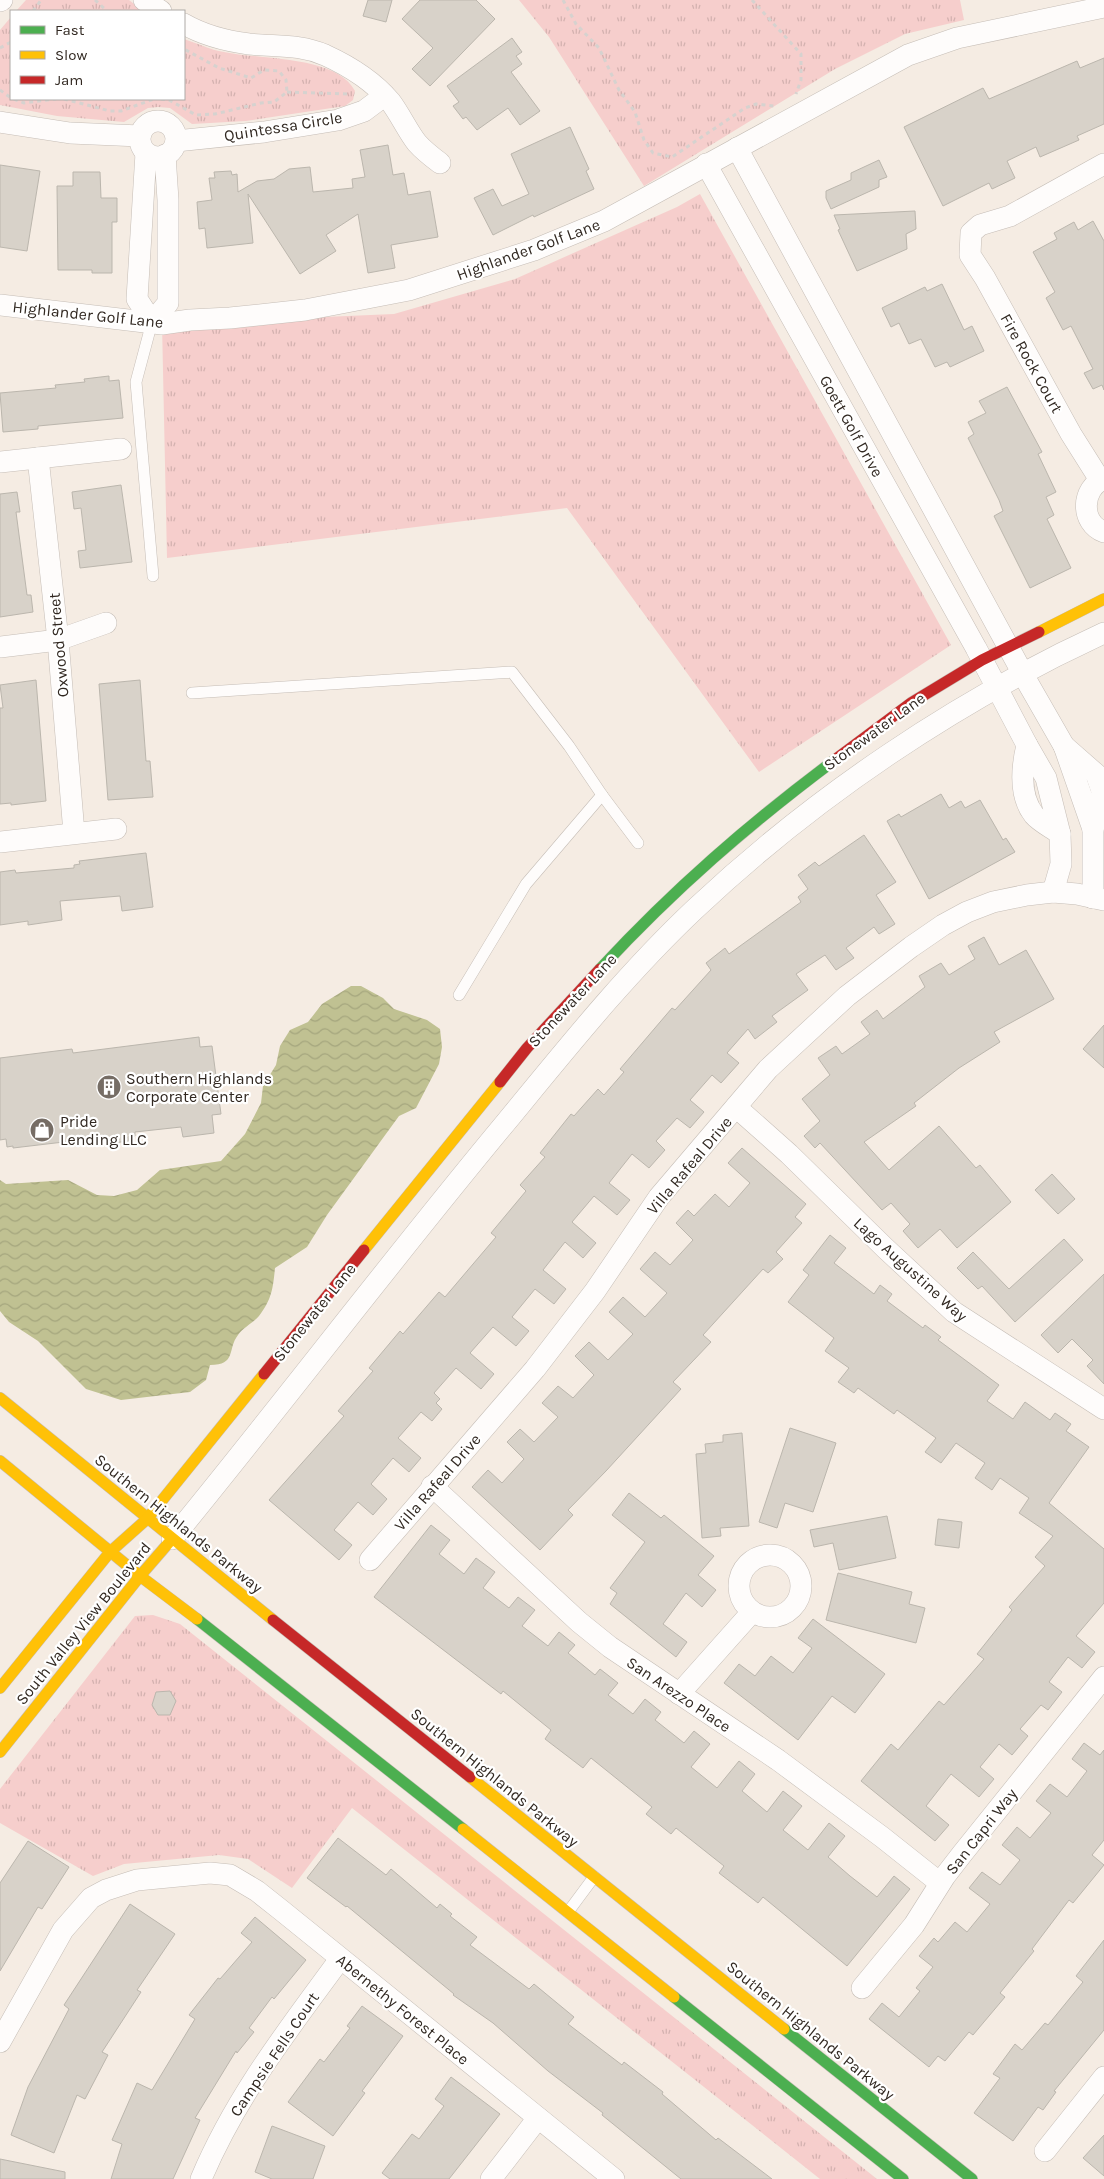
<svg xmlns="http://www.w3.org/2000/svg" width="1104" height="2179" font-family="Karla,sans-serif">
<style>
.grass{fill:url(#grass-tufts)}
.water{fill:url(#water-waves)}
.building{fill:#d8d2c9;stroke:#bbb6ad}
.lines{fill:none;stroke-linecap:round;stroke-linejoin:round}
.lane-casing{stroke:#c5bdb6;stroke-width:12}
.street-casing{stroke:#c5bdb6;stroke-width:22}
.fast-casing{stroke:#c5bdb6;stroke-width:12}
.slow-casing{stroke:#c5bdb6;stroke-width:12}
.jam-casing{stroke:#c5bdb6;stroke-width:12}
.path{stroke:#d6d2cf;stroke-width:3;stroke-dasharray:4 4;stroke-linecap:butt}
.lane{stroke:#fefcfb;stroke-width:11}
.street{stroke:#fefcfb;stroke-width:21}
.fast{stroke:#4caf50;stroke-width:11}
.slow{stroke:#ffc107;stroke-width:11}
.jam{stroke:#c62828;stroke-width:11}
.labels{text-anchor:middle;stroke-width:4.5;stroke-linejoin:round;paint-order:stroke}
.street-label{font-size:16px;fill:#312821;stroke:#fff}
.poi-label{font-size:16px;fill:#312821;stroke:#fff;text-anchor:start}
</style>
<defs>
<pattern id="grass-tufts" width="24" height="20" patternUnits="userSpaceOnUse" patternTransform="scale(1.25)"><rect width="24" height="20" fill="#f6cecc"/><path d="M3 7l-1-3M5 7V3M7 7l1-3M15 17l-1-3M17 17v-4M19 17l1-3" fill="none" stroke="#d3b1af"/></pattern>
<pattern id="water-waves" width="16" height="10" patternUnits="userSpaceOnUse" patternTransform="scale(1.25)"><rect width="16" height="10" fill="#c0c192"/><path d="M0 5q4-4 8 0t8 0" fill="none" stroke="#a5a67e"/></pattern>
</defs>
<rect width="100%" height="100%" fill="#f5ece3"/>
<g class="grass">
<polygon points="26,0 129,0 143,11 16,11"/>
<polygon points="519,0 960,0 964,20 905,34 835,69 644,186 549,37"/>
<path d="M11,17v82h173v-60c13,4 26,11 40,13 36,8 112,3 131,39l-2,9 -8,6 -99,15 -54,3 -22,-16 -12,-1 -10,1 -24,14 -67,-6 -57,-11v-75z"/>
<polygon points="700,194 951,645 759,772 567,508 167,558 162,324 394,314 515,279 677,207"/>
<polygon points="153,1615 180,1624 877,2179 820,2179 352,1808 292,1888 248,1859 219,1855 124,1864 93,1876 0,1823 0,1789 135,1616"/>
</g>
<path class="water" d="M351,986h10l22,12 11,11 33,11 13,9 2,18 -3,17 -23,44 -17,8 -72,99 -20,32 -32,21c-2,20 -3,31 -16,48 -6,7 -15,11 -21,19 -11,14 -1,30 -28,30l-4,15 -16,12 -69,8 -35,-11 -48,-48 -29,-19 -9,-11v-131l6,4 62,-4 29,15 17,1 23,-6 23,-20 61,-9 24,-27 16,-31 2,-17 13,-21 4,-19 10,-16 18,-8 14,-18z"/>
<g class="building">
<polygon points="368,0 392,0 386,22 363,16"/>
<polygon points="420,0 476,0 495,19 430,86 412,69 433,48 402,19"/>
<polygon points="512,38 522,52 516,56 522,64 511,72 540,111 520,125 508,108 477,130 466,117 463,119 453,106 459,102 447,86"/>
<polygon points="1104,58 1104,124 1077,136 1079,140 1040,157 1036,147 1007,161 1015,178 992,189 989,183 943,206 904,127 983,88 989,99 1077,61 1080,68"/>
<polygon points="570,127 589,169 586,171 594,189 534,217 533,215 493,235 474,198 493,189 502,206 529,194 511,154"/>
<polygon points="388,145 393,175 404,173 408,195 430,191 438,237 391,245 395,268 368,273 358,214 326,235 336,251 300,274 248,194 253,243 207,248 205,228 199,229 197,202 212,200 209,178 215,178 214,172 231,171 232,175 237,174 238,192 257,181 274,179 289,169 310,167 313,192 353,188 352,179 365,177 360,150"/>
<polygon points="879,160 887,177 879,180 879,187 831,209 826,198 826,191 851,180 851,173"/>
<polygon points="0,165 40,171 27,251 0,247"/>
<polygon points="73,172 100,172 101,198 117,198 117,222 112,222 112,273 92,273 92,270 58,270 57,186 73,186"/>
<polygon points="915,211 916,229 906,234 907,249 857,271 838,230 840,229 834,215"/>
<polygon points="1093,221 1104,241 1104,390 1102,385 1093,389 1084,373 1093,369 1071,326 1063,330 1046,298 1055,292 1033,252 1057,239 1054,233 1074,222 1078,230"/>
<polygon points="942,284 964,330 972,326 984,351 950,367 947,362 935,367 921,339 909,344 899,323 891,327 882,308 925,287 927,291"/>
<polygon points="109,376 109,381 119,380 123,418 38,426 38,429 3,432 0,393 56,388 55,385 85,382 84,379"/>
<polygon points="1007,387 1042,452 1038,454 1056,492 1046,497 1054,515 1047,519 1071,568 1030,588 994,516 1003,511 999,500 968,438 974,434 968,422 986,413 979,401"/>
<polygon points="121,485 132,562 80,568 78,551 86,550 81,508 74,509 72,492"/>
<polygon points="17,492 20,512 16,512 27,595 31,595 33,612 0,617 0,494"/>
<polygon points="36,680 46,801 11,805 11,803 0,804 0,708 3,708 0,685"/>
<polygon points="140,680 146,761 150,761 153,797 108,800 99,684"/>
<polygon points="941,794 949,808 961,801 965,808 980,800 1003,840 1006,838 1015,852 929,899 887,821 899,814 901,817"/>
<polygon points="864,835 896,882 876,895 895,924 879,934 874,927 846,948 854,958 836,970 825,955 796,974 808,990 772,1016 777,1022 755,1039 748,1029 727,1053 739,1063 721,1083 712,1075 690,1100 704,1112 690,1128 677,1118 656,1141 665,1150 649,1168 632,1154 609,1183 630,1200 617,1215 594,1196 572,1222 596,1243 583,1258 565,1242 543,1270 566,1289 554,1304 535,1289 512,1317 529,1331 516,1346 493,1327 470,1353 494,1374 481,1389 456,1368 434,1393 440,1399 436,1403 442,1409 432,1421 421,1412 398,1438 421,1458 409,1472 393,1458 371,1484 387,1499 373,1515 358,1502 334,1530 352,1545 339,1560 269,1500 344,1416 338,1411 373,1371 369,1368 400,1331 403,1334 439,1292 445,1297 496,1237 491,1233 526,1191 520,1185 545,1157 540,1153 571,1114 574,1116 598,1089 604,1095 624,1072 620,1069 672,1008 675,1010 711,970 706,963 725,948 729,954 801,902 798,897 808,889 798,875 815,862 819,866"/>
<polygon points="146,853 153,907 122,911 120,896 60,901 62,920 28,925 28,921 0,925 0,872 15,870 16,873 74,868 74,865 80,864 79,861"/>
<polygon points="984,937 999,965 1026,950 1054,999 994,1032 1000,1042 959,1068 914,1103 916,1106 864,1142 889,1170 939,1126 976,1168 980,1165 1011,1202 957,1248 940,1229 918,1248 903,1231 910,1224 891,1203 882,1210 820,1143 815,1148 804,1136 820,1121 802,1099 830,1075 818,1058 836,1046 842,1054 870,1034 861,1022 877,1010 883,1019 925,987 919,976 941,963 949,975 975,959 968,946"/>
<polygon points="1104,1025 1104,1068 1083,1049"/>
<polygon points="199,1037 200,1047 212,1046 221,1114 212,1115 214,1133 183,1137 181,1127 135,1132 135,1136 128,1137 129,1141 89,1146 89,1139 13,1148 13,1146 7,1147 6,1139 0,1140 0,1058 72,1049 73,1053"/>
<polygon points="742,1148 806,1204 795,1217 802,1223 776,1252 783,1259 768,1273 763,1269 703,1335 711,1342 673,1382 681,1389 606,1471 568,1510 573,1515 540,1550 472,1487 488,1470 502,1483 524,1459 507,1442 520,1429 534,1442 558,1417 542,1403 558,1386 573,1398 594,1375 575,1356 589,1342 608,1360 633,1334 609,1312 623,1297 645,1317 667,1293 640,1269 655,1252 670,1265 693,1240 676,1223 688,1210 694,1216 715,1194 729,1207 750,1183 728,1163"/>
<polygon points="1052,1174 1075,1199 1058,1214 1035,1190"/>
<polygon points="830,1235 846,1248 834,1263 874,1294 880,1285 892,1294 887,1301 923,1328 925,1325 941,1337 938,1340 999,1385 987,1401 1013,1419 1025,1402 1050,1420 1055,1413 1071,1424 1066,1431 1089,1447 1049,1503 1104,1549 1104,1603 1076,1636 1095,1652 1082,1668 1068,1657 1049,1682 1062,1692 1048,1710 1041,1705 1020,1729 1028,1736 1012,1755 999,1744 980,1767 994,1779 979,1797 951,1774 926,1806 949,1825 935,1841 861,1781 891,1744 898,1750 939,1701 944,1705 984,1659 977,1654 1012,1610 1009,1607 1045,1566 1035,1557 1053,1536 1019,1513 1029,1498 1000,1478 992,1490 975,1478 985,1463 956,1443 941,1463 925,1452 936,1438 897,1410 894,1414 858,1388 854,1393 838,1382 849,1368 825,1351 834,1338 788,1302 809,1275 803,1270"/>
<polygon points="1064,1239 1083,1260 1015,1322 982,1286 978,1289 957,1268 973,1252 1009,1289"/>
<polygon points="1104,1274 1104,1384 1087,1366 1093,1360 1072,1339 1058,1353 1041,1335"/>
<polygon points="790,1428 836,1443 813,1512 785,1503 777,1528 759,1522"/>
<polygon points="742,1433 749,1526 720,1528 721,1536 702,1538 696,1454 706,1453 705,1444 723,1442 723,1435"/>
<polygon points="629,1493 661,1518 664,1515 714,1556 698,1575 716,1590 702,1607 686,1593 663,1624 687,1642 676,1657 610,1604 617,1593 610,1588 645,1542 612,1515"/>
<polygon points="887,1516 896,1558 839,1570 833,1543 814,1547 810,1530"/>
<polygon points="938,1519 962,1522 959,1548 935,1545"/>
<polygon points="431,1525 450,1540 439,1554 464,1574 476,1558 495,1572 483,1588 509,1608 518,1597 535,1610 522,1626 548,1646 559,1632 575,1645 568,1653 595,1675 600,1669 618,1683 608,1695 633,1714 645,1699 661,1712 655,1720 684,1743 694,1731 710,1744 691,1767 717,1788 739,1761 755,1774 742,1791 767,1812 783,1791 802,1806 783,1830 808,1850 829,1823 845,1836 828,1857 850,1876 877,1897 894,1876 910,1889 847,1966 763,1897 758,1903 719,1873 724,1866 676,1828 671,1834 646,1814 652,1807 591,1758 583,1768 545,1739 551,1730 503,1691 501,1694 374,1597"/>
<polygon points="838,1573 912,1592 909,1604 925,1608 916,1643 826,1620"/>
<polygon points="813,1619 885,1674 855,1713 832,1696 798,1740 724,1683 739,1664 755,1676 771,1656 793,1673 812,1648 798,1638"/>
<polygon points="170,1691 176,1701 170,1715 158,1715 152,1705 156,1692"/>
<polygon points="1084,1743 1100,1755 1104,1750 1104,1840 1092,1855 1104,1865 1073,1903 1069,1900 1032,1949 1034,1951 1000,1993 1005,1997 973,2035 969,2032 945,2061 938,2056 929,2067 869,2019 882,2003 899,2017 920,1991 916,1988 933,1967 919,1956 934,1938 938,1942 955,1922 967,1932 990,1904 969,1888 982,1872 1000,1885 1020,1860 1002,1845 1017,1827 1030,1838 1051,1813 1036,1801 1050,1784 1067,1797 1087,1771 1072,1759"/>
<polygon points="338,1838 386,1875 391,1869 437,1908 440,1904 452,1914 450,1916 477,1937 470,1945 529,1989 534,1984 574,2017 568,2024 622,2065 624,2062 663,2092 662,2094 716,2140 718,2138 772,2179 681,2179 602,2115 603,2113 548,2071 493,2023 453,1995 454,1994 347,1906 346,1907 307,1878"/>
<polygon points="28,1841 69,1867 42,1909 38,1907 0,1971 0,1883"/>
<polygon points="130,1904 175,1934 137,1990 141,1992 102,2052 108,2055 85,2099 77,2095 54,2153 11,2135 28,2087 69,2009 64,2005"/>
<polygon points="255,1917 306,1960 274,1999 272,1997 249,2028 254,2032 237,2053 236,2051 195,2118 200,2120 173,2179 111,2179 122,2144 112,2140 137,2083 152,2090 195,2019 189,2015 218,1978 220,1979 252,1942 241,1933"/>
<polygon points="1104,1940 1104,2030 1054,2091 1056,2092 1043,2110 1038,2107 1013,2141 974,2113 1000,2078 993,2074 1015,2044 1022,2050 1045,2023 1048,2025 1083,1982 1076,1976"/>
<polygon points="362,2006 403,2036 362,2091 365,2093 333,2136 288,2102 320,2059 324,2062 350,2028 347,2026"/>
<polygon points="451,2077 500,2114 449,2179 390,2179 382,2173 412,2134 419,2139 444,2106 435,2099"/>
<polygon points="272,2126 325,2146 313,2179 272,2179 255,2172"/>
<polygon points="1104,2135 1104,2176 1083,2158"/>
<polygon points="0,2159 65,2172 65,2179 0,2179"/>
</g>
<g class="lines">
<defs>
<g id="lane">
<polyline points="152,322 136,382 153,576"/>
<polyline points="192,693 512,672 569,746 602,795 638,843"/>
<polyline points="459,995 526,884 602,795"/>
<polyline points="568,1912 594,1877"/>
</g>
<g id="street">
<polyline points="144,0 161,11"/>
<polyline points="0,1 2,0"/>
<path d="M184,24c21,12 42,17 65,20 28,3 50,0 76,11 24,11 48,26 65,46 10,13 18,31 27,42 7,8 15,14 23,20"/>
<circle cx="158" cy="139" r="18"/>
<polyline points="0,122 70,133 140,136"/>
<polyline points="176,141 264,132 338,120 364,111 384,96"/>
<polyline points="737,148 1029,685 1064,746 1096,774 1102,791 1100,806 1093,829 1093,898"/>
<polyline points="146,153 137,299 152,322 168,303 168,200 165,155"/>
<path d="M706,164l270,484 51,97c-5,21 -8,51 7,70 6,7 18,13 26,19l1,30 -8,28"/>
<polyline points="0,305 162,324 190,320 230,318 305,310 409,290 534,250 604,221 908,55 957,38 1104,7"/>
<polyline points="38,458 58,640 74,833"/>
<polyline points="0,462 121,449"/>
<path d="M1104,479c-23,9 -24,44 0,53"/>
<polyline points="1100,480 1071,434 985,278 970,255 971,233 980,225 1010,216 1104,164"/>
<polyline points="0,647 58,640 106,623"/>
<polyline points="1027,745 1046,778 1060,834"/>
<polyline points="1064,746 1093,829"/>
<polyline points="0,842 116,829"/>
<polyline points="736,1107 789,1154 885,1248 954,1312 1104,1409"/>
<polyline points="432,1486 579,1622 610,1647 778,1760 882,1837 940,1883"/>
<path d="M172,1539c113,-138 221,-281 335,-418 60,-73 119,-147 188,-212 119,-112 261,-208 409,-276"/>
<circle cx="770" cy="1586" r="31"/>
<polyline points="370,1560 535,1369 595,1291 659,1197 768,1069 847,996 911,947 943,925 967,912 993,902 1027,895 1053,892 1077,894 1104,900"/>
<polyline points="679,1694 752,1612"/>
<polyline points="862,1988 914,1925 945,1876 962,1854 1104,1677"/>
<polyline points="0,2042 63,1930 91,1898 106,1890 137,1880 210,1873 230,1875 257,1891 281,1910 614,2179"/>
<polyline points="1045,2151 1104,2077"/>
<path d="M201,2179c35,-83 87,-149 139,-220"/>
<polyline points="491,2179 538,2118"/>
</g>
<g id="fast">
<path d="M600,969c74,-80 149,-145 236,-210"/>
<polyline points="197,1619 463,1829"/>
<polyline points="674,1997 903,2179"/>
<polyline points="784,2029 972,2179"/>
</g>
<g id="slow">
<polyline points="1039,632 1104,599"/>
<polyline points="364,1250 500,1082"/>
<polyline points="0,1398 273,1620"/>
<polyline points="0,1461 140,1576 197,1619"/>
<polyline points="0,1688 110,1552 147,1519 264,1374"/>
<polyline points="0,1752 140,1576 172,1539"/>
<polyline points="470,1777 784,2029"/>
<polyline points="463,1829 674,1997"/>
</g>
<g id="jam">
<polyline points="836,759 911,703 982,660 1039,632"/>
<polyline points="500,1082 527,1048 600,969"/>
<polyline points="264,1374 364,1250"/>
<polyline points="273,1620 470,1777"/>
</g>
</defs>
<use href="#lane" class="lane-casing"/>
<use href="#street" class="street-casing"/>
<use href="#fast" class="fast-casing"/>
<use href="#slow" class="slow-casing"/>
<use href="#jam" class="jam-casing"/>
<g class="path">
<polyline points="95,0 107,11"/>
<polyline points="563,0 576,24 599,48 619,90 635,112 644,140 653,153 672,157 745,108 756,104 774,106"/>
<polyline points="752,0 801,54 801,80 796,94"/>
<polyline points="33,11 41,0"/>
<polyline points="0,48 11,42"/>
<polyline points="0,90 11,98"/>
<polyline points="287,92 349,94"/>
<polyline points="14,99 24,103 56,99"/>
<polyline points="64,99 110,111 121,111 154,99"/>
<polyline points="161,99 169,100 196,115 215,114 261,103 274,102 287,92 286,80 279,71 264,70 251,78 219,68 184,49"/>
</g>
<use href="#lane" class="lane"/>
<use href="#street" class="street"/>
<use href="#fast" class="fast"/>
<use href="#slow" class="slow"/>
<use href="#jam" class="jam"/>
</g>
<defs>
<symbol id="building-disc" viewBox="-11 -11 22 22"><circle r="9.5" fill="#766d65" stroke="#fff"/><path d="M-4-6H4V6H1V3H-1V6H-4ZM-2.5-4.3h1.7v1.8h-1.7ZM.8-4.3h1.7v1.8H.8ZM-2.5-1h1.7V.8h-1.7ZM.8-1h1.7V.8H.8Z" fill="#fff"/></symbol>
<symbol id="shop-disc" viewBox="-11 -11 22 22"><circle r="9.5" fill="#766d65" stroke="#fff"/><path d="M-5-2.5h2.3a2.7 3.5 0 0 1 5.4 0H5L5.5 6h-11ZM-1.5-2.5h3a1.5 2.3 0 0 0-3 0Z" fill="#fff"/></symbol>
</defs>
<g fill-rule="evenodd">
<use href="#building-disc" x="95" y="1073" width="28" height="28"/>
<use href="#shop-disc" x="28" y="1116" width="28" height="28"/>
</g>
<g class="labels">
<g class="street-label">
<text transform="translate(283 126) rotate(-9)" y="6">Quintessa Circle</text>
<text transform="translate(528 249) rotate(-20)" y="6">Highlander Golf Lane</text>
<text transform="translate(88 314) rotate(6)" y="6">Highlander Golf Lane</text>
<text transform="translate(1032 363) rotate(61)" y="6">Fire Rock Court</text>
<text transform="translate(852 426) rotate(61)" y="6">Goett Golf Drive</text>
<text transform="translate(58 645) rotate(-95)" y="6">Oxwood Street</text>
<text transform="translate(874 731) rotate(-36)" y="6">Stonewater Lane</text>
<text transform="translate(572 1000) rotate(-47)" y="6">Stonewater Lane</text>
<text transform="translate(689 1165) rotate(-50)" y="6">Villa Rafeal Drive</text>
<text transform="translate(911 1269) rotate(42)" y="6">Lago Augustine Way</text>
<text transform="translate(314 1312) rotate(-51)" y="6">Stonewater Lane</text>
<text transform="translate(437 1482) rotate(-49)" y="6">Villa Rafeal Drive</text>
<text transform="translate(179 1523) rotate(39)" y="6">Southern Highlands Parkway</text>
<text transform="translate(83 1623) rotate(-51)" y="6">South Valley View Boulevard</text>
<text transform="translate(679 1694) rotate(34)" y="6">San Arezzo Place</text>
<text transform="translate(495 1777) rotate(39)" y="6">Southern Highlands Parkway</text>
<text transform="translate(981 1831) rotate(-52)" y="6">San Capri Way</text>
<text transform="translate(403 2009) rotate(39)" y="6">Abernethy Forest Place</text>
<text transform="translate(811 2030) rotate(39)" y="6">Southern Highlands Parkway</text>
<text transform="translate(274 2054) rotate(-56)" y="6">Campsie Fells Court</text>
</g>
<g class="poi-label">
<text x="126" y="1084">Southern Highlands<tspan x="126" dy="18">Corporate Center</tspan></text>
<text x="60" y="1127">Pride<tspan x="60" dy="18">Lending LLC</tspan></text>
</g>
</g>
<rect x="10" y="10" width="175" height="90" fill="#ffffff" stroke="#ada9a6"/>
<rect x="20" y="26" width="25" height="8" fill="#4caf50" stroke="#ada9a6"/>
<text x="55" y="35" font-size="15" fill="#312821">Fast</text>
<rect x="20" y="51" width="25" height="8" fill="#ffc107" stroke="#ada9a6"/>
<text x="55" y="60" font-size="15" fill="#312821">Slow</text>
<rect x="20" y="76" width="25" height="8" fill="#c62828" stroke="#ada9a6"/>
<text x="55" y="85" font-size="15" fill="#312821">Jam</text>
</svg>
